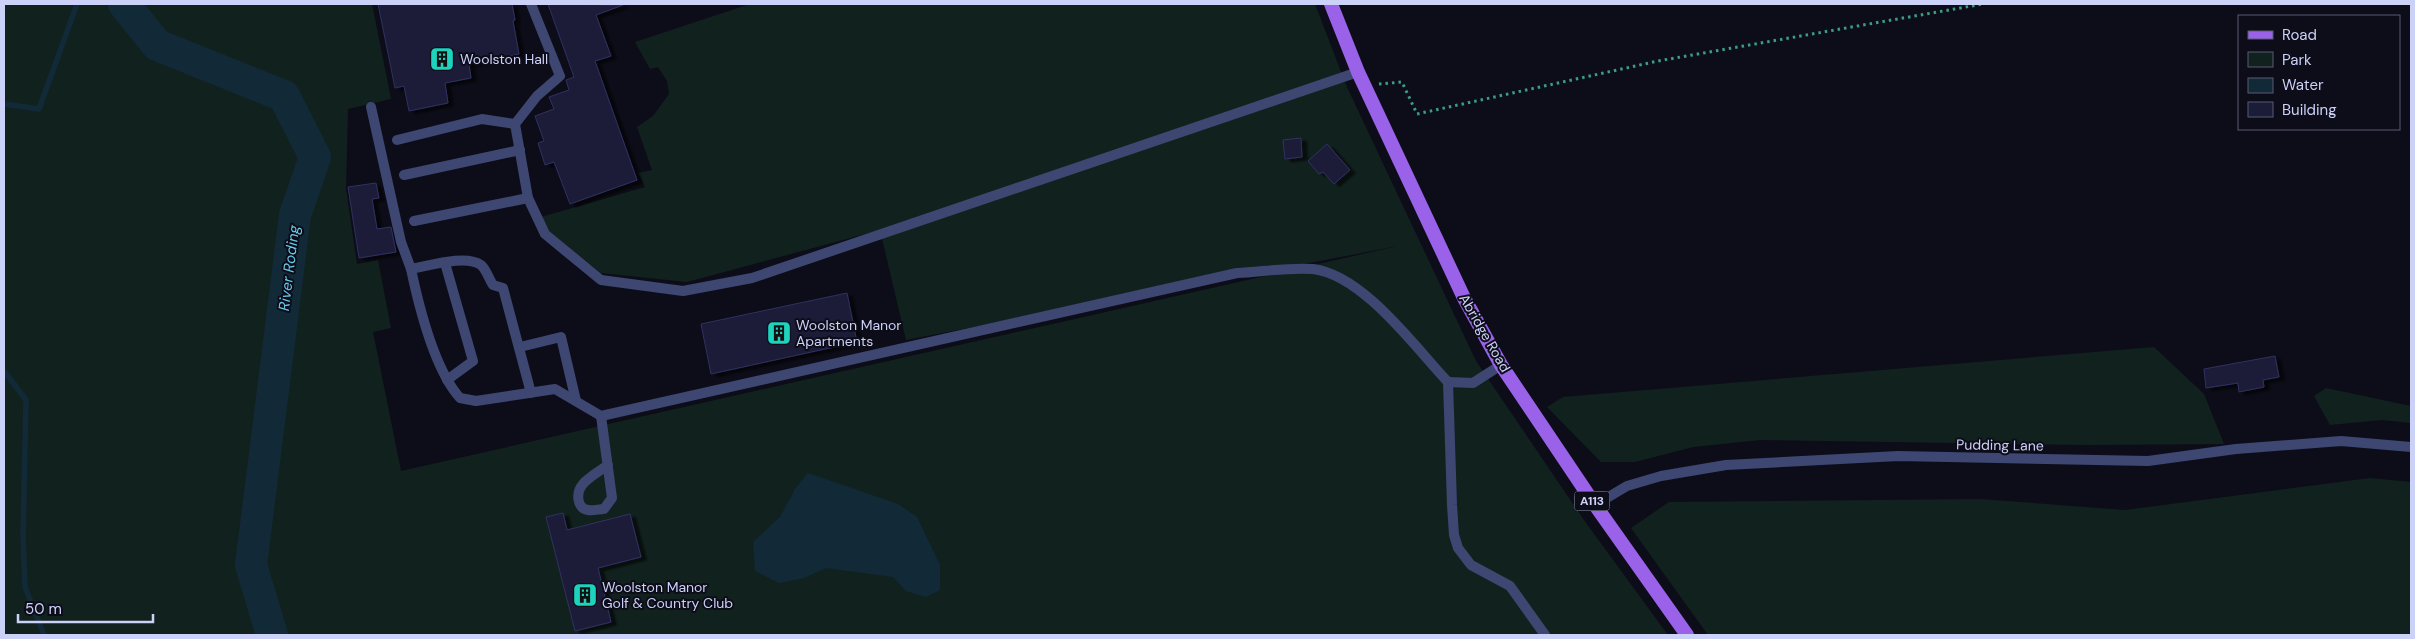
<svg xmlns="http://www.w3.org/2000/svg" width="2415" height="639" font-family="'DM Sans',sans-serif">
<style>
.green{fill:#11221e}
.water{fill:#122938}
.lines{fill:none;stroke-linecap:round;stroke-linejoin:round}
.stream{stroke:#122938;stroke-width:5.5}
.river{stroke:#122938;stroke-width:32}
.building{fill:#1b1c38;stroke:#303161;filter:url(#shadow)}
.path{stroke:#3b9d82;stroke-width:3;stroke-dasharray:2.5 4;stroke-linecap:butt}
.service{stroke:#3e4772;stroke-width:10}
.tertiary{stroke:#3e4772;stroke-width:10}
.primary{stroke:#9962e9;stroke-width:14}
.labels{text-anchor:middle;stroke-width:4;stroke-linejoin:round;paint-order:stroke}
.shield{fill:#0d0d19;stroke:#9396b5;stroke-width:1}
.shield-label{font-size:12px;font-weight:bold;fill:#ccd1f8}
.poi-label{font-size:14px;fill:#ccd1f8;stroke:#0d0d19;text-anchor:start}
.street-label{font-size:14px;fill:#ccd1f8;stroke:#0d0d19}
.water-label{font-size:15px;font-style:italic;fill:#68caea;stroke:#0d0d19}
</style>
<defs>
<filter id="shadow"><feDropShadow dx="5.5" dy="3" stdDeviation="1" flood-color="#0009"/></filter>
</defs>
<rect width="100%" height="100%" fill="#0d0d19"/>
<g class="green">
<polygon points="4,4 372,4 391,99 348,109 346,189 357,264 378,260 391,328 373,332 401,471 1398,246 906,340 880,230 687,282 601,273 550,232 541,217 645,187 638,173 652,170 637,127 653,116 669,94 667,81 658,67 650,69 635,42 750,4 1315,4 1346,85 1476,361 1586,523 1668,635 4,635"/>
<polygon points="2154,347 2204,394 2224,444 2087,445 1760,440 1693,447 1635,462 1601,462 1547,407 1563,397"/>
<polygon points="2326,388 2411,406 2411,423 2382,420 2330,425 2314,396"/>
<polygon points="2370,478 2411,482 2411,635 1708,635 1631,528 1669,502 1980,499 2125,510"/>
</g>
<polygon class="water" points="808,473 898,504 917,517 940,565 940,590 926,597 906,591 893,577 826,568 804,578 779,583 755,571 753,542 780,517 795,489"/>
<g class="lines">
<g class="stream">
<polyline points="4,104 39,109 77,4"/>
<polyline points="4,371 26,400 23,537 25,587 44,635"/>
</g>
<polyline class="river" points="124,4 157,45 284,96 315,157 295,215 251,565 272,635"/>
</g>
<g class="building">
<polygon points="378,4 512,4 515,20 513,21 519,54 469,64 471,78 445,83 448,103 409,111 404,86 395,88"/>
<polygon points="548,4 623,5 596,15 611,56 595,61 637,180 570,204 554,162 545,165 538,143 544,141 535,116 554,109 549,97 569,90 566,80 574,77"/>
<polygon points="1301,138 1302,157 1285,159 1283,140"/>
<polygon points="1327,144 1350,170 1334,184 1323,172 1319,174 1308,161"/>
<polygon points="376,183 379,198 372,199 377,229 391,227 396,252 359,258 348,187"/>
<polygon points="847,293 857,342 711,374 701,324"/>
<polygon points="2275,356 2279,377 2263,380 2264,387 2239,392 2238,383 2206,388 2204,369"/>
<polygon points="563,513 567,530 630,514 641,557 598,568 611,622 575,631 546,517"/>
</g>
<g class="lines">
<polyline class="path" points="1379,84 1402,82 1417,114 1658,61 1983,4"/>
<g class="service">
<polyline points="531,4 560,76 537,96 515,124 528,198 545,234 601,280 683,291 752,278 1358,72"/>
<polyline points="371,107 401,242 411,269"/>
<polyline points="397,140 482,119 515,124"/>
<polyline points="404,175 520,150"/>
<polyline points="414,221 528,198"/>
<polyline points="445,263 473,361 447,380"/>
<polyline points="520,347 561,337 576,401"/>
<polyline points="1448,382 1473,383 1501,365"/>
<path d="M531,393l-28,-105 -10,-3c-4,-6 -7,-16 -12,-20 -15,-11 -52,1 -70,4 8,38 23,100 49,129l16,3 79,-12 46,27 636,-143c24,-1 51,-6 76,-4 50,6 101,77 135,113l4,123 2,30 4,13 13,17 39,21 35,49"/>
<path d="M601,416l11,82 -8,11c-5,0 -11,2 -16,1 -12,-2 -12,-18 -5,-26 6,-7 17,-13 25,-19"/>
</g>
<polyline class="tertiary" points="1595,505 1627,486 1661,476 1726,465 1898,456 2148,461 2236,449 2341,441 2411,447"/>
<polyline class="primary" points="1331,4 1358,72 1464,298 1501,365 1595,505 1687,635"/>
</g>
<defs>
<symbol id="building-square" viewBox="-11 -11 22 22"><rect x="-9" y="-9" width="18" height="18" rx="4" fill="#1dd3bd" stroke="#0d0d19"/><path d="M-4-6H4V6H1V3H-1V6H-4ZM-2.5-4.3h1.7v1.8h-1.7ZM.8-4.3h1.7v1.8H.8ZM-2.5-1h1.7V.8h-1.7ZM.8-1h1.7V.8H.8Z" fill="#111"/></symbol>
</defs>
<g fill-rule="evenodd">
<use href="#building-square" x="428" y="45" width="28" height="28"/>
<use href="#building-square" x="765" y="319" width="28" height="28"/>
<use href="#building-square" x="571" y="581" width="28" height="28"/>
</g>
<g class="labels">
<rect class="shield" x="1574.5" y="491.5" width="35" height="19" rx="4"/>
<g class="shield-label">
<text x="1592" y="505">A113</text>
</g>
<g class="poi-label">
<text x="460" y="64">Woolston Hall</text>
<text x="796" y="330">Woolston Manor<tspan x="796" dy="16">Apartments</tspan></text>
<text x="602" y="592">Woolston Manor<tspan x="602" dy="16">Golf &amp; Country Club</tspan></text>
</g>
<g class="street-label">
<text transform="translate(1485 333) rotate(60)" y="5">Abridge Road</text>
<text transform="translate(2000 445) rotate(1)" y="5">Pudding Lane</text>
</g>
<g class="water-label">
<text transform="translate(289 268) rotate(-83)" y="5">River Roding</text>
</g>
</g>
<rect width="2415" height="639" fill="none" stroke="#ccd1f8" stroke-width="10"/>
<rect x="2238" y="15" width="162" height="115" fill="#0d0d19" stroke="#595b72"/>
<rect x="2248" y="31" width="25" height="8" fill="#9962e9" stroke="#595b72"/>
<text x="2282" y="40" font-size="15" fill="#ccd1f8">Road</text>
<rect x="2248" y="52" width="25" height="15" fill="#11221e" stroke="#595b72"/>
<text x="2282" y="65" font-size="15" fill="#ccd1f8">Park</text>
<rect x="2248" y="78" width="25" height="15" fill="#122938" stroke="#595b72"/>
<text x="2282" y="90" font-size="15" fill="#ccd1f8">Water</text>
<rect x="2248" y="102" width="25" height="15" fill="#1b1c38" stroke="#595b72"/>
<text x="2282" y="115" font-size="15" fill="#ccd1f8">Building</text>
<path d="M18 614v8h135v-8" fill="none" stroke="#ccd1f8" stroke-width="2.5"/>
<text x="25" y="614" font-size="15" fill="#ccd1f8" stroke="#0d0d19" stroke-width="4" paint-order="stroke">50 m</text>
</svg>
